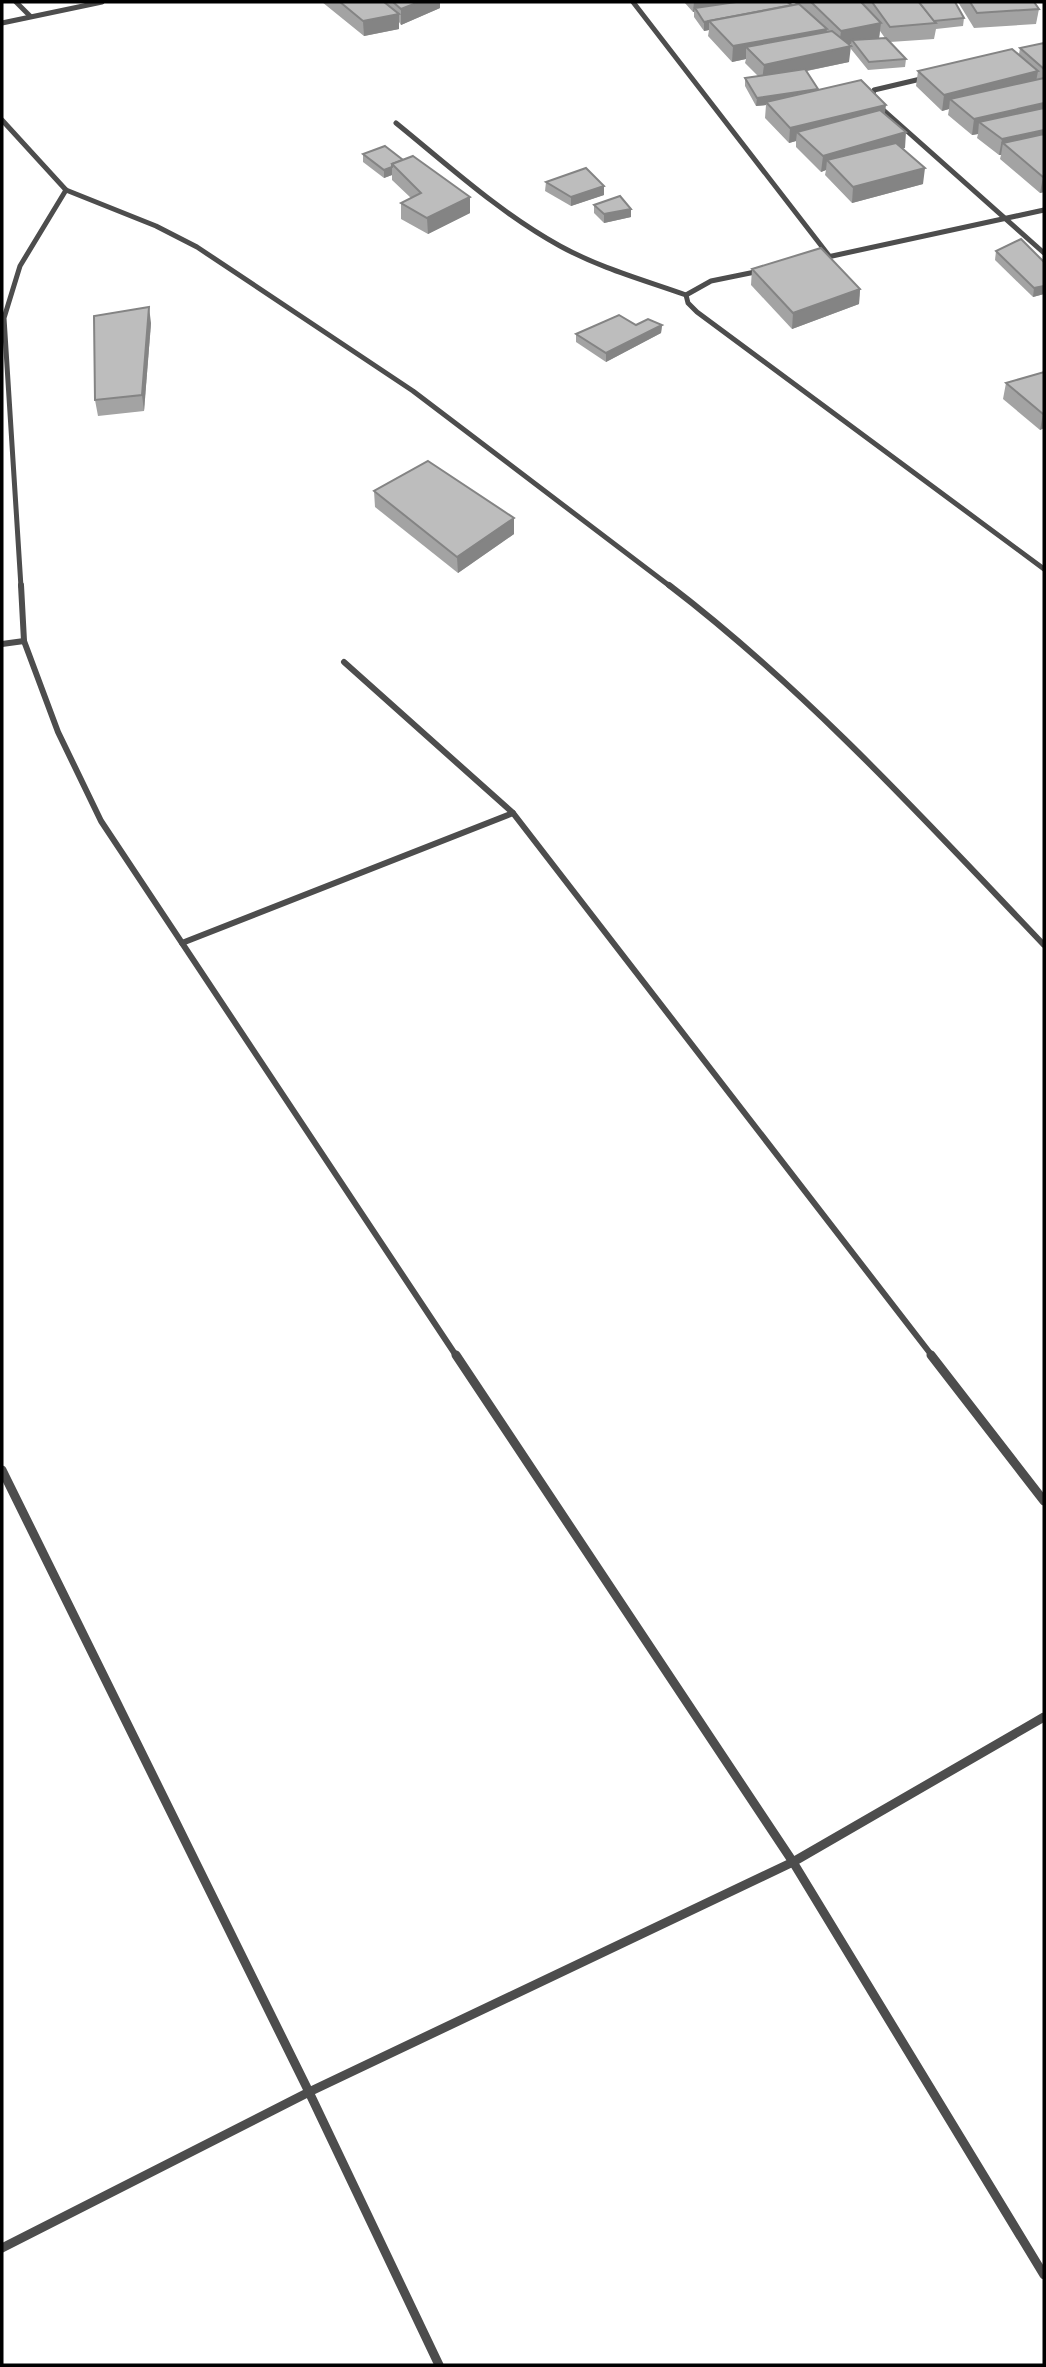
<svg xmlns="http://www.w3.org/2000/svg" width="1046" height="2367" font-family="Signika,sans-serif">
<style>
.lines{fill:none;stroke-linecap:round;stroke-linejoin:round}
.minor-far2{stroke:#4d4d4d;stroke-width:5}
.minor-far1{stroke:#4d4d4d;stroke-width:6}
.minor{stroke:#4d4d4d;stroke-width:9}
.wall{fill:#a3a3a3;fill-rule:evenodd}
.shaded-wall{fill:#848484}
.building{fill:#bdbdbd;stroke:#848484;stroke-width:2}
</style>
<rect width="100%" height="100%" fill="#fff"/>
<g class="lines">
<g class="minor-far2">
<polyline points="16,2 30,16"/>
<polyline points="633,2 830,257"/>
<polyline points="2,23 102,2"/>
<polyline points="872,98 874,90 925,78"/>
<polyline points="880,107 1044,253"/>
<polyline points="2,120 66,190 156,226 197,247 413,391 671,587"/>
<path d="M396,123c53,43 104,90 164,123 40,22 84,34 126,49l2,8 9,9 347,257"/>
<polyline points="823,258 1044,210"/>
<polyline points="686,295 711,281 760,271"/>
<polyline points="21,587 4,318 20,266 66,190"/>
</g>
<g class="minor-far1">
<polyline points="21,585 24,641 58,732 101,821 457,1357"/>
<path d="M669,585c136,104 257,236 375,360"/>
<polyline points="2,644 24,641"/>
<polyline points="344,662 513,813 933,1357"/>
<polyline points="182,943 513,813"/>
</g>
<g class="minor">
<polyline points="456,1355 793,1862 1044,2275"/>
<polyline points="931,1355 1044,1501"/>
<polyline points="2,1470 309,2092 439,2365"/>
<polyline points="2,2248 309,2092 793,1862 1044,1717"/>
</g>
</g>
<g class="wall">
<polygon points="322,2 440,2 440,8 401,25 399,22 399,29 364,36"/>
<path d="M684,2h103l5,3 4,-1 -3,-2h162l9,16 -1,8 -27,3 -2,10 -44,3 16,17 -1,8 -37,3 -17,-21v-5h-3l1,18 -42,9 11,19 67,24 20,34h-3l21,36 -71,19 -27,-28 1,-5 -5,2 -25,-25v-6l-7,2 -24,-25 1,-13 -10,1 -11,-20v-8l13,-2 -13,-13 1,-4 -14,3 -24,-26 1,-6 -5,1 -10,-14v-5h-1zM880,31l5,7h-6z"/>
<polygon points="958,2 1034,2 1039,9 1036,24 974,28"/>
<polygon points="1044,43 1044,192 1040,193 1000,159 1001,155 999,155 977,138 978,134 972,135 948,115 949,109 942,111 916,86 918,71 1019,54 1020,48"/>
<polygon points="385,146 470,213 428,234 401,219 401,203 411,198 392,180 392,175 384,178 363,162 363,154"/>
<polygon points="546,182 604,186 604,195 571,206 545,191"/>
<polygon points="594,205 631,217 604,223 594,213"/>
<polygon points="996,251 1044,262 1044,294 1033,297 995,260"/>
<polygon points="752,269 860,289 859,304 792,329 751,285"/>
<polygon points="151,323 144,411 98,416 95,400"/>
<polygon points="636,325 662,325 661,333 606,362 576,342 576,334"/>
<polygon points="1044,372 1044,428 1040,430 1003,399 1006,383"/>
<polygon points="374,491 514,518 514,534 458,573 375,507"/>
</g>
<g class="shaded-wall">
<polygon points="419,2 440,2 440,8 401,25 401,9"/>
<polygon points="694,2 762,2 695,8 694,12 693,12"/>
<polygon points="399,14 399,29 364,36 363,21"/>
<polygon points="704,22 709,22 709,30 704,31"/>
<polygon points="881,23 879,38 852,40 851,44 839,46 841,31"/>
<polygon points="827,29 825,44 746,47 746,59 732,62 733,46"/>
<polygon points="851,46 849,62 762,80 764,65"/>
<polygon points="1038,71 1035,87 950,99 949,109 942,111 944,95"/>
<polygon points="818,89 766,102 766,105 756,106 757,98"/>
<polygon points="1044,103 1044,118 979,122 978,134 972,135 974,119"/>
<polygon points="886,105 884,120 797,132 796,141 789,143 790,128"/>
<polygon points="1044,130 1044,145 1003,143 1001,155 999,155 1002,139"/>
<polygon points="906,132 905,148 835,168 827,160 826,170 821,172 823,156"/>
<polygon points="392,167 392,175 384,178 384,170"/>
<polygon points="925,168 923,184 852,203 853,187"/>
<polygon points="1043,177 1044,177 1044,192 1040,193"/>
<polygon points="604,186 604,195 571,206 571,197"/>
<polygon points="470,197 470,213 428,234 427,218"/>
<polygon points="631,209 631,217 604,223 604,214"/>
<polygon points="1044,286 1044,294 1033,297 1034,288"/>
<polygon points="860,289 859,304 792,329 793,313"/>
<polygon points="149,307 151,323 144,411 142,395"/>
<polygon points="662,325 661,333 606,362 606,353"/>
<polygon points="1044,413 1044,428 1040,430 1043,414"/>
<polygon points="514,518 514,534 458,573 457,557"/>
</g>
<g class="building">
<polygon points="340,2 384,2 399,14 363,21"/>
<polygon points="393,2 419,2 401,9"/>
<polygon points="736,2 787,2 792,5 704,22 695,8"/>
<polygon points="811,2 861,2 881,23 841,31"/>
<polygon points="872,2 919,2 936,23 890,27"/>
<polygon points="919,2 955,2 964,18 934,21"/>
<polygon points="970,2 1034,2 1039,9 977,13"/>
<polygon points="799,4 827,29 733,46 709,21"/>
<polygon points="832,31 851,46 764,65 746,47"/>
<polygon points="886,38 906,59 869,62 852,40"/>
<polygon points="1044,43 1044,69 1020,48"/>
<polygon points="1012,49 1038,71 944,95 918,71"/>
<polygon points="805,69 818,89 757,98 745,78"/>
<polygon points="1044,78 1044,103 974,119 950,99"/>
<polygon points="861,80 886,105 790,128 766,102"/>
<polygon points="1044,108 1044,130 1002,139 979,122"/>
<polygon points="880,110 906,132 823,156 797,132"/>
<polygon points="1044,134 1044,177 1043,177 1003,143"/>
<polygon points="896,143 925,168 853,187 827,160"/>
<polygon points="385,146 403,160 392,164 392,167 384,170 363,154"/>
<polygon points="413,156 470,197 427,218 401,203 421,193 392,164"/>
<polygon points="586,168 604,186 571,197 546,182"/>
<polygon points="620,196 631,209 604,214 594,205"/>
<polygon points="1021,239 1044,262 1044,286 1034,288 996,251"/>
<polygon points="821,248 860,289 793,313 752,269"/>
<polygon points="149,307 142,395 95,400 94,316"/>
<polygon points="619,315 636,325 648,319 662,325 606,353 576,334"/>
<polygon points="1044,372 1044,413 1043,414 1006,383"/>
<polygon points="428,461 514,518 457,557 374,491"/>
</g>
<rect width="1046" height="2367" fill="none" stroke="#000000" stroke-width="7"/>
</svg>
